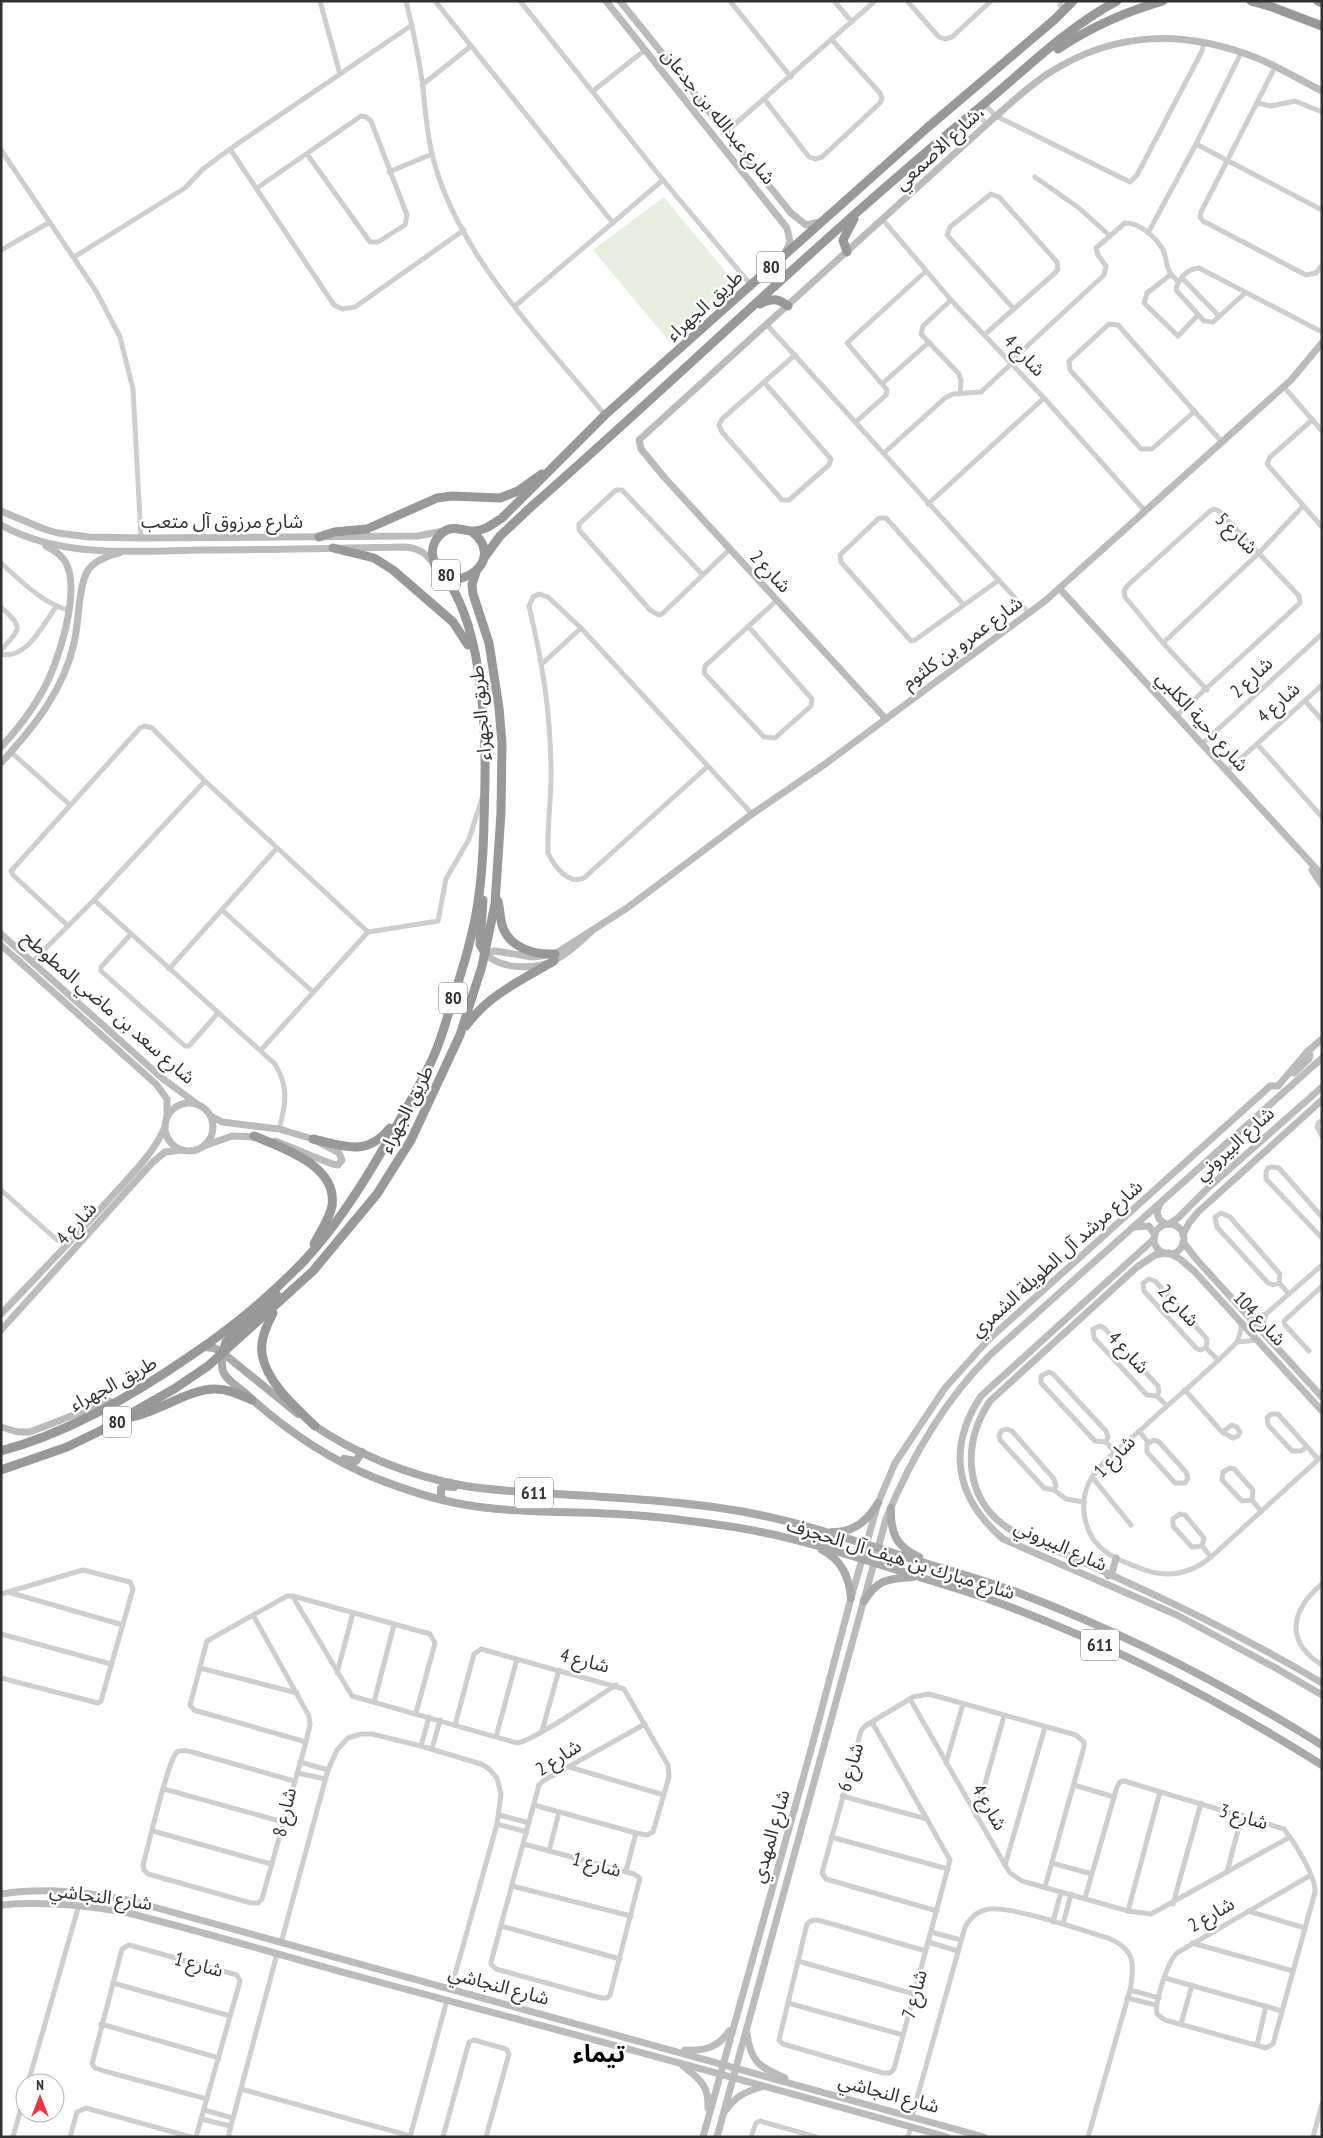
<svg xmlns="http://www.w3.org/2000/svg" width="1323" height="2138" font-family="'PT Sans Narrow','Noto Sans Arabic',sans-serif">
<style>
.green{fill:#e8eee0}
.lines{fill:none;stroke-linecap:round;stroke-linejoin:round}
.street{stroke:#cecece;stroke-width:5}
.secondary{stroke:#bbb;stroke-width:7}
.primary{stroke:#a9a9a9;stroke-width:8}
.highway{stroke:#989898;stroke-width:9}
.labels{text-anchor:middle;stroke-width:5;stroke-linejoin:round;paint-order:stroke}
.shield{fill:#fff;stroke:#6f6f6f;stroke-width:1}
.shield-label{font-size:18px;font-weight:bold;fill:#313131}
.street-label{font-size:19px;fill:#313131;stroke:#fff}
.district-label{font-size:24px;font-weight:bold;fill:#000;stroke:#fff}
</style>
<rect width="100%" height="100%" fill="#fff"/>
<polygon class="green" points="664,197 733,281 734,287 673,346 593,250"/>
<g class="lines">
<g class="street">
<polyline points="320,1 340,74"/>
<path d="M406,1c7,28 13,57 17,86 2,24 4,48 10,71 25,98 110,181 172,257"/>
<polyline points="435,1 613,223"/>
<polyline points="520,1 663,180 751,285"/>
<polyline points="730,1 791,77"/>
<polyline points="834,1 852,22"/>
<polyline points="907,1 939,37 945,39 952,37 991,1"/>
<polyline points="1061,1 1060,5 1064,11"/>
<polyline points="1275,67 1201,212 1200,217 1203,221 1306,275 1316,273 1322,265"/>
<polyline points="422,85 471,46"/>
<polyline points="593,91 645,50"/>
<polyline points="765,100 809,157 815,159 822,157 880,103 882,98 880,93 832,40"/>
<polyline points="1257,103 1271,106 1295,101 1322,112"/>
<polyline points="984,104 996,116 1130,182 1137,175 1202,51 1204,42"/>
<polyline points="975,112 987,124"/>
<polyline points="726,132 875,1"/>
<polyline points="1196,144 1322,210"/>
<polyline points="230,149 334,305 342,309 355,307 464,230"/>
<polyline points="1,150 96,291 120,337 133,389 141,538"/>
<polyline points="389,172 432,154"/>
<polyline points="1035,177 1079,208 1109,235"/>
<polyline points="257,188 361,116 366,117 371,121 407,215 405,225 378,242 370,242 307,154"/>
<polyline points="883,220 951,300 1044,398 1145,511"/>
<polyline points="1148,233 1196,144 1241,53"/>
<polyline points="1,250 50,222"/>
<polyline points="74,257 185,188 203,169 230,149 412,25"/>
<polyline points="1170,275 1147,293 1144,303 1178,336 1198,315"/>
<polyline points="1182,278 1219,316"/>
<path d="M1245,293l-32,29 -9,-1 -28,-31c1,-10 12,-22 23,-22l123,64"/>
<polyline points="951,300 923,326 921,334 959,374 961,381 960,394"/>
<polyline points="515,306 663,180"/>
<path d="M767,325c88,96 174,193 262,288"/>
<polyline points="984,335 1055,273 1058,269 1057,262 999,197 991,194 950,227 947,235 1014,309"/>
<path d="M1010,362l94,-87 2,-9 -8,-11 -2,-7 29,-25c15,0 31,14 38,27 6,14 1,20 15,31"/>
<polyline points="764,382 831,459 829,465 789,500 782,500 722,432 719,425 722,419 795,355"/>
<polyline points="883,383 928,343"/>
<polyline points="1284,387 1322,431"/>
<polyline points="1195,411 1152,449 1141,449 1070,370 1069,361 1109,324 1118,325 1187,403 1222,442"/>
<polyline points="1312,420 1270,457 1267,464 1322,527"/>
<polyline points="856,422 886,395 887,390 847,343 926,271"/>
<polyline points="884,453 945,398 953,394 981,392 1011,364"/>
<polyline points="928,504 1044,398"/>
<path d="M1,563c20,18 41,40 67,47"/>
<polyline points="703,575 622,490 616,490 579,524 579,530 650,610 659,615 662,614 729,550"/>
<polyline points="963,604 886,518 879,518 840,555 841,562 911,641 915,640 999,580"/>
<path d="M1,607c23,21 20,21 0,43"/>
<polyline points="748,626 812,699 811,706 775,738 764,737 704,673 705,666 776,601"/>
<polyline points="1163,643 1259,553 1303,506"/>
<path d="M1,654c26,6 42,-30 55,-47"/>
<polyline points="543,663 581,628"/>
<polyline points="1305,701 1322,720"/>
<polyline points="1176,716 1300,603 1299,596 1219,511 1214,509 1210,511 1128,585 1124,591 1125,597 1163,643 1207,690"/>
<polyline points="1202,744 1322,634"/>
<polyline points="1257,744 1322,817"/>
<polyline points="11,752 70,805"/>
<path d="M707,767l-123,111c-16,7 -29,-11 -36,-25 -1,-25 3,-51 3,-77 0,-61 -8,-111 -22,-170l4,-9 6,-3 9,3 33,31 171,186"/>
<polyline points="1227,771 1322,685"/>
<path d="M94,900l181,164c14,23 11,40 4,65"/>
<polyline points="222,910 313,992"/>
<polyline points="68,926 13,875 11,871 140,728 145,726 152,728 205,781 368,932"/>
<polyline points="131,934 101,967 101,971 185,1046 189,1046 218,1013"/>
<polyline points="33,961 94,900 205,781"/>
<polyline points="169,969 277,848"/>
<polyline points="261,1050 368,932 438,921 446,879 469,839 482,798"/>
<polyline points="1322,1121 1318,1123 1317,1127 1322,1136"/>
<polyline points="1,1190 57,1240 70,1243"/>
<polygon points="1221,1213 1230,1217 1280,1274 1279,1283 1273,1285 1268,1283 1217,1227 1215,1217"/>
<polyline points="1322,1217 1279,1168 1272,1167 1268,1168 1266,1172 1266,1179 1322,1238"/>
<polygon points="1149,1279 1155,1281 1207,1339 1206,1348 1200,1350 1197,1349 1144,1291 1143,1283"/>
<polyline points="1279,1283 1289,1294"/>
<polyline points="1249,1315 1256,1317 1266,1314 1322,1265"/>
<path d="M1241,1323v7l-4,12c-29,30 -62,56 -93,85 -17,15 -39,31 -52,50 -15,24 -9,59 14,75 9,7 21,11 31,15 27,12 51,9 74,-10l111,-101"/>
<polygon points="1100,1326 1104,1328 1158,1386 1159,1392 1157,1396 1147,1395 1094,1338 1093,1329"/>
<polyline points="1265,1332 1263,1323 1266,1314"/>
<polyline points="1237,1342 1259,1340"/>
<polyline points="1206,1348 1218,1360"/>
<polyline points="1309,1351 1285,1325 1284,1321 1322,1286"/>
<polygon points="1049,1372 1053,1374 1106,1431 1108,1437 1106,1442 1095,1441 1041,1383 1041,1376"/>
<polyline points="1185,1390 1222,1432 1233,1438 1238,1436 1240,1432 1237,1427 1232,1425 1222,1432"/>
<polyline points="1157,1396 1167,1406"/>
<polyline points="1139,1431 1148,1442"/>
<polygon points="1154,1440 1159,1442 1186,1472 1188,1478 1185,1483 1175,1483 1147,1452 1147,1444"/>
<polyline points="1106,1442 1116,1453"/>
<polyline points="1307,1447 1301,1451 1292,1451 1268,1425 1267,1418 1271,1414 1278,1414 1318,1459"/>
<polygon points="1230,1468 1234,1469 1253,1490 1252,1500 1242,1501 1222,1480 1223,1472"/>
<polyline points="1092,1477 1131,1525"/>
<polyline points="1054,1490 1056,1486 1054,1479 1012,1431 1006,1429 1001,1431 999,1436 1000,1440 1044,1488 1054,1490 1066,1499 1084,1502"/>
<polyline points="1252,1500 1261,1511"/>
<polygon points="1180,1514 1185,1515 1204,1538 1202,1546 1192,1547 1173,1526 1173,1519"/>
<polyline points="1202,1546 1211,1557"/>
<path d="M1322,1584c-31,26 -38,57 0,81"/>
<polyline points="8,1592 123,1625"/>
<polyline points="1,1594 83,1570 130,1582 133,1589 101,1701 98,1703 1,1678"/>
<path d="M293,1597l59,99 165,47c17,-2 80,-46 99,-58"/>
<path d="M253,1615l56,101 1,9 -4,17 -44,157 -4,4h-7l-103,-29 -4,-4 -1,-5c5,-17 25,-106 34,-113 5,-3 10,-1 15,0l102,29"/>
<polyline points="1,1634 111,1664"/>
<polyline points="200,1668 297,1693"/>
<polyline points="337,1673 353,1613"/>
<polyline points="910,1699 1005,1865 1010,1873 1022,1881 1128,1911 1151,1914 1290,1837"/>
<polyline points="374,1702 394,1625"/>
<path d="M872,1722l78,138 -56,209 -4,4h-7l-100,-29 -4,-4 28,-116c6,-6 10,-4 18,-2l101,29"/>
<polyline points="455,1725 474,1654 481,1649 624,1689 668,1765 669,1777 653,1832 647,1835 636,1833 534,1805"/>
<polyline points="542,1731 559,1670"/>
<polyline points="496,1737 517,1659"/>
<polyline points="306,1742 194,1710 190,1705 207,1641 287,1596 293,1596 430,1634 435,1643 416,1713"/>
<polyline points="421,1746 429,1717"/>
<polyline points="432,1749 440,1720"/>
<polyline points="300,1762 328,1770"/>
<polyline points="946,1763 963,1704"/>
<polyline points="569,1767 664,1795"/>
<polyline points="297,1773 326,1779"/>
<polyline points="1074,1785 1114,1797"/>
<polyline points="164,1789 283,1822"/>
<polyline points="842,1796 927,1819"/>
<polyline points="499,1815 529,1823"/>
<polyline points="976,1816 1004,1716"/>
<polyline points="497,1824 527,1832"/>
<polyline points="153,1831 271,1864"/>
<polyline points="831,1837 948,1869"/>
<polyline points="524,1844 634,1874 640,1878 610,1995 607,1998 601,1998 496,1969 491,1964 491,1962 539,1785 543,1781 645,1724"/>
<polyline points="549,1851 559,1812"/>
<polyline points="1052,1863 1092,1874"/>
<polyline points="1005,1865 1045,1727"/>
<polyline points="626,1871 636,1833"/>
<polyline points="1227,1872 1242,1815"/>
<polyline points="512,1886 631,1916"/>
<path d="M1085,1898l32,-111 3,-5 4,-1 160,48c10,13 32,47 31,63l-42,152 -7,4 -101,-28 -8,-6c-3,-11 11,-53 20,-61l134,-78"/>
<polyline points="1173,1904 1201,1803"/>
<polyline points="937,1911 826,1879 822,1873 861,1731 865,1726 913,1697 929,1694 1076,1735 1084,1742 1084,1747 1045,1887"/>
<polyline points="1128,1911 1160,1792"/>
<polyline points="1248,1911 1305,1928"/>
<polyline points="1053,1922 1061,1892"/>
<polyline points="1063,1924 1071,1894"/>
<polyline points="501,1926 620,1959"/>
<polyline points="931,1932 961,1940"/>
<polyline points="928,1942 958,1951"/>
<polyline points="281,1943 328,1770 337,1750 348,1738 361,1734 372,1734 421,1746 481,1764 488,1768 497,1778 501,1794 497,1824 451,1989"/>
<polyline points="1192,1943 1293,1971"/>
<polyline points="798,1961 914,1994"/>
<polyline points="1165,1978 1282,2011"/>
<polyline points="113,1983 230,2016"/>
<polyline points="1130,1990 1159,1998"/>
<polyline points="1127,1998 1156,2005"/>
<polyline points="788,2003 903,2035"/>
<polyline points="101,2024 219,2058"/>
<polyline points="1181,2024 1192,1985"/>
<polyline points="1257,2045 1266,2006"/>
<polyline points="28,2083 79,1905"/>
<polyline points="241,2089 410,2136"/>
<polyline points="204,2110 233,2118"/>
<path d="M912,2116l53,-189c4,-7 11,-15 20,-17 20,-7 99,21 123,28 27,11 27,26 22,52l-42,147"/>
<polyline points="201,2119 230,2126"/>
<polyline points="13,2137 25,2094"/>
<polyline points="70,2137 77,2112 86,2108 191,2137"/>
<polyline points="196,2137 240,1981 237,1975 129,1945 122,1949 92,2064 95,2068 104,2071 207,2099"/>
<polyline points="228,2137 277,1954"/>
<polyline points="410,2137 447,2000"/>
<polyline points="443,2137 469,2042 474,2040 506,2049 509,2054 486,2137"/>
<polyline points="751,2137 756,2123 760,2121 816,2137"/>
<polyline points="908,2137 911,2127"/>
<polyline points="1313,2137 1322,2104"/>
</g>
<g class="secondary">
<polyline points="606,1 787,228 790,242 785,253"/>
<polyline points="620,1 791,213 806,225 820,222"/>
<polyline points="1,511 44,529 58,533 89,537 141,538 418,536 443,531"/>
<path d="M1,525c62,34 134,26 202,25 67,0 134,-2 201,-3 14,1 21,5 29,16"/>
<polyline points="1060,589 1322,875"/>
<path d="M885,718l-221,-241 -23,-28 -2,-9 357,-324c17,-15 34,-31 53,-43 67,-43 136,-43 208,-15 22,9 43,22 65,33"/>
<path d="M1,747c16,-17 30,-35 41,-55 16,-27 39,-100 24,-129 -4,-8 -12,-13 -20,-17"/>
<path d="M1,763c32,-35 63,-73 73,-120 5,-19 4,-54 13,-71 6,-11 20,-16 32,-19"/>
<polyline points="1312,870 1322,885"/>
<path d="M592,931c-11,10 -23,22 -37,29 -19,10 -55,10 -70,-7l10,-2 38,6 22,-3 72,-46 125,-94 73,-50 220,-163 246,-221 31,-37"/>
<polyline points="1,934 162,1078 197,1104"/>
<polyline points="1,945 156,1084 167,1099 167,1117"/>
<polyline points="1294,1073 1309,1059 1310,1055 1307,1052"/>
<circle cx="189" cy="1127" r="24"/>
<path d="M211,1116l11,6 57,7 34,10 26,14 3,7 -4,5c-8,0 -50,-20 -63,-24"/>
<polyline points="204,1146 232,1136 257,1137"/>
<polyline points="1160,1204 1157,1212 1159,1219 1166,1224"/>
<polyline points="1169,1224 1178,1218 1207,1189 1322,1087"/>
<circle cx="1169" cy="1239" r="15"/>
<polyline points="1134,1227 1149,1226 1155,1235"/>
<polyline points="1183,1235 1189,1223 1198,1212 1322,1100"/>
<path d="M1154,1239l-173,157c-35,53 -25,102 22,143l174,76 97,52 48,28"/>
<polyline points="1183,1242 1197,1260 1322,1397"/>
<path d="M1165,1253l-10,2 -18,12 -147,134c-29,44 -26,100 21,129 106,47 211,93 311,153"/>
<polyline points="1169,1253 1180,1259 1194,1271 1322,1411"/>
<path d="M1,1314c38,-40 76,-79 113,-120 18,-20 40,-41 51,-67"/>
<polyline points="1,1330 153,1162 165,1152 182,1150"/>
<polyline points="1,1427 18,1432 30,1432 110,1401"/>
<polyline points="1108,1576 1112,1573 1116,1558"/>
<path d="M1,1894c45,-7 87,-2 131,7l852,236"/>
<path d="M1,1905c42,-4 82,0 123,7 80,20 160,44 240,66 194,52 389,104 583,159"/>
<path d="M747,2034c4,29 13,33 38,44"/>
<path d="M685,2050c19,1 33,-2 44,-19"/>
<path d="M682,2065c16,13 27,19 26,43"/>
<path d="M726,2110c10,-14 19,-18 35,-23"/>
<polyline points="703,2137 812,1746 851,1598 878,1503 895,1463 945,1388 988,1340 1270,1086 1278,1086 1307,1052 1322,1039"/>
<path d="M717,2137l169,-618c25,-61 57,-117 103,-163l333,-298"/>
</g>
<g class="primary">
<polyline points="203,1347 214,1348 223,1353 298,1414"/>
<path d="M223,1353c-1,6 -2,12 0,18 3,9 14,15 21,21 39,36 82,66 131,86 26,10 54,20 81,25 58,12 118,7 176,12 34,2 68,7 102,12 62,10 122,30 182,49 25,8 50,15 75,24 116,42 226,99 331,165"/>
<path d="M312,1424c43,30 96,51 148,61 32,6 65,7 97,9 63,4 126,7 188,18 54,10 108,28 161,45 37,12 76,22 113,36 105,40 207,92 303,152"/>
<polyline points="344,1459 356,1461 362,1452"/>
<polyline points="444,1500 441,1497 441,1488 444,1486 454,1487"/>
<path d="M891,1508c-1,24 5,39 28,49"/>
<path d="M832,1532c21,1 36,-12 46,-29"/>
<path d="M822,1550c20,10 27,27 29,48"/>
<path d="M864,1601c14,-22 23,-22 48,-24"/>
</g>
<g class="highway">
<polyline points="1251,1 1272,7 1322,26"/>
<polyline points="1318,1 1322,3"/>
<path d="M1058,49c33,-22 66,-37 105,-48"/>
<polyline points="847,252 843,240 854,219"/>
<path d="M760,304c11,-6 18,-6 28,2"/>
<path d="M471,531c43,33 -30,73 -38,26 -2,-9 2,-18 9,-24 10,-8 18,-3 29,-2 12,1 22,-7 31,-13l103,-103 322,-287 127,-108 19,-19"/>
<polyline points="319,537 334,532 367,529 437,498 452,496 500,498 518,491 542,474"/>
<polyline points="333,548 374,558 393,570 453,622 468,645"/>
<path d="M484,558l16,-22 32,-30c148,-130 289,-268 441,-393 47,-38 91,-84 144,-112"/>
<polyline points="483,900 480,944 485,953"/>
<path d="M498,901c2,8 2,17 4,24 7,23 32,30 53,29"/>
<path d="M466,1026c22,-31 56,-46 88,-65"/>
<path d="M254,1136c29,12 84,30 78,70 -3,14 -12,26 -18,38"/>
<path d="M313,1139c31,7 54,18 77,-11"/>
<path d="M273,1313c-6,12 -13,26 -11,41 5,29 33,53 53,72"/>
<polyline points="223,1352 226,1342 277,1295"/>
<path d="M131,1417c28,-5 57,-28 84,-28 14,0 25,6 37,11"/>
<path d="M1,1451c67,-18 136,-58 192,-97 40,-27 77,-58 110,-92 32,-34 57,-73 80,-113 17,-29 34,-58 48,-87 10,-20 15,-42 22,-63 10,-32 20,-63 25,-97 6,-39 6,-81 7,-121 1,-60 -4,-161 -43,-208"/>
<polyline points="1,1470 67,1447 102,1430 174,1389 208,1366 313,1271 377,1194 411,1140 460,1035 482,966 495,904 501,812 502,743 499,708 489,643 473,594 472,585 476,572"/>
</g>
</g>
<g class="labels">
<g class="shield">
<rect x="757" y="251.5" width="28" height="31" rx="4"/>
<rect x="432" y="559.5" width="28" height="31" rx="4"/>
<rect x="439" y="982.5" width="28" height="31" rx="4"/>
<rect x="103" y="1406.5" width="28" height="31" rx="4"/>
<rect x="515" y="1477.5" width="38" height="31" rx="4"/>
<rect x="1081" y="1629.5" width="38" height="31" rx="4"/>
</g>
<g class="shield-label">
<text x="771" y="273">80</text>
<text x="446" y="581">80</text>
<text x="453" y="1004">80</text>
<text x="117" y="1428">80</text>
<text x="534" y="1499">611</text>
<text x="1100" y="1651">611</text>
</g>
<g class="street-label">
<text transform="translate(719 116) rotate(51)" y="7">شارع عبدالله بن جدعان</text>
<text transform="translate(939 147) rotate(-43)" y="7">شارع الاصمعي،</text>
<text transform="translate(704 305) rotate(-42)" y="7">طريق الجهراء</text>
<text transform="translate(1025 355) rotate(46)" y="7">شارع 4</text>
<text x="222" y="528">شارع مرزوق آل متعب</text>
<text transform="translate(1237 533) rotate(44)" y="7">شارع 5</text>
<text transform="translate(771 571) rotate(47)" y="7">شارع 2</text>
<text transform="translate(962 642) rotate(-36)" y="7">شارع عمرو بن كلثوم</text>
<text transform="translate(1251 677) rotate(-43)" y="7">شارع 2</text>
<text transform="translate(1278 702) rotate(-42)" y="7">شارع 4</text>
<text transform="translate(480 713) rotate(-95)" y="7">طريق الجهراء</text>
<text transform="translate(1203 721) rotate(48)" y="7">شارع دحية الكلبي</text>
<text transform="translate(109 1007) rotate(41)" y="7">شارع سعد بن ماضي المطوطح</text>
<text transform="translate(406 1109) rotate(-63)" y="7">طريق الجهراء</text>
<text transform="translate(1234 1143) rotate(-42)" y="7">شارع البيروني</text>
<text transform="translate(76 1223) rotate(-48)" y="7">شارع 4</text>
<text transform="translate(1056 1258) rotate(-42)" y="7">شارع مرشد آل الطويلة الشمري</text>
<text transform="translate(1179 1305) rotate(47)" y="7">شارع 2</text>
<text transform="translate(1260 1318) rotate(47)" y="7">شارع 104</text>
<text transform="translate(1129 1352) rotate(47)" y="7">شارع 4</text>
<text transform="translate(113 1383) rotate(-28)" y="7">طريق الجهراء</text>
<text transform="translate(1114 1456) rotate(-46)" y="7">شارع 1</text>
<text transform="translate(1061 1545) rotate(24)" y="7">شارع البيروني</text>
<text transform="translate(901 1558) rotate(17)" y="7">شارع مبارك بن هيف آل الحجرف</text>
<text transform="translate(585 1660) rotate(14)" y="7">شارع 4</text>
<text transform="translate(558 1757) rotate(-33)" y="7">شارع 2</text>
<text transform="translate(850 1767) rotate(-74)" y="7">شارع 6</text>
<text transform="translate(990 1807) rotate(60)" y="7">شارع 4</text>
<text transform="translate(284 1812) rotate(-77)" y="7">شارع 8</text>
<text transform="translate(1244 1816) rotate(16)" y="7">شارع 3</text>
<text transform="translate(770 1836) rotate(-74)" y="7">شارع المهدي</text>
<text transform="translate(597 1864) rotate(15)" y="7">شارع 1</text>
<text transform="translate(101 1896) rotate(8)" y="7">شارع النجاشي</text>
<text transform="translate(1211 1914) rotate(-30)" y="7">شارع 2</text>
<text transform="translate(199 1964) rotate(15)" y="7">شارع 1</text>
<text transform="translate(499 1985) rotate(15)" y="7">شارع النجاشي</text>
<text transform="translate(914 1994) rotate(-75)" y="7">شارع 7</text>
<text transform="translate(889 2093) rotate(15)" y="7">شارع النجاشي</text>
</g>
<g class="district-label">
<text x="599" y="2062">تيماء</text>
</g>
</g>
<rect width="1323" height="2138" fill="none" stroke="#313131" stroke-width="5"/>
<g transform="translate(40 2098)"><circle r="24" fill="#ffffff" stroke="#adadad"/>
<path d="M0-4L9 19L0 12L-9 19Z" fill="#eb3142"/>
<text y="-8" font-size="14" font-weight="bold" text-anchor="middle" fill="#313131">N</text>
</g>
</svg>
